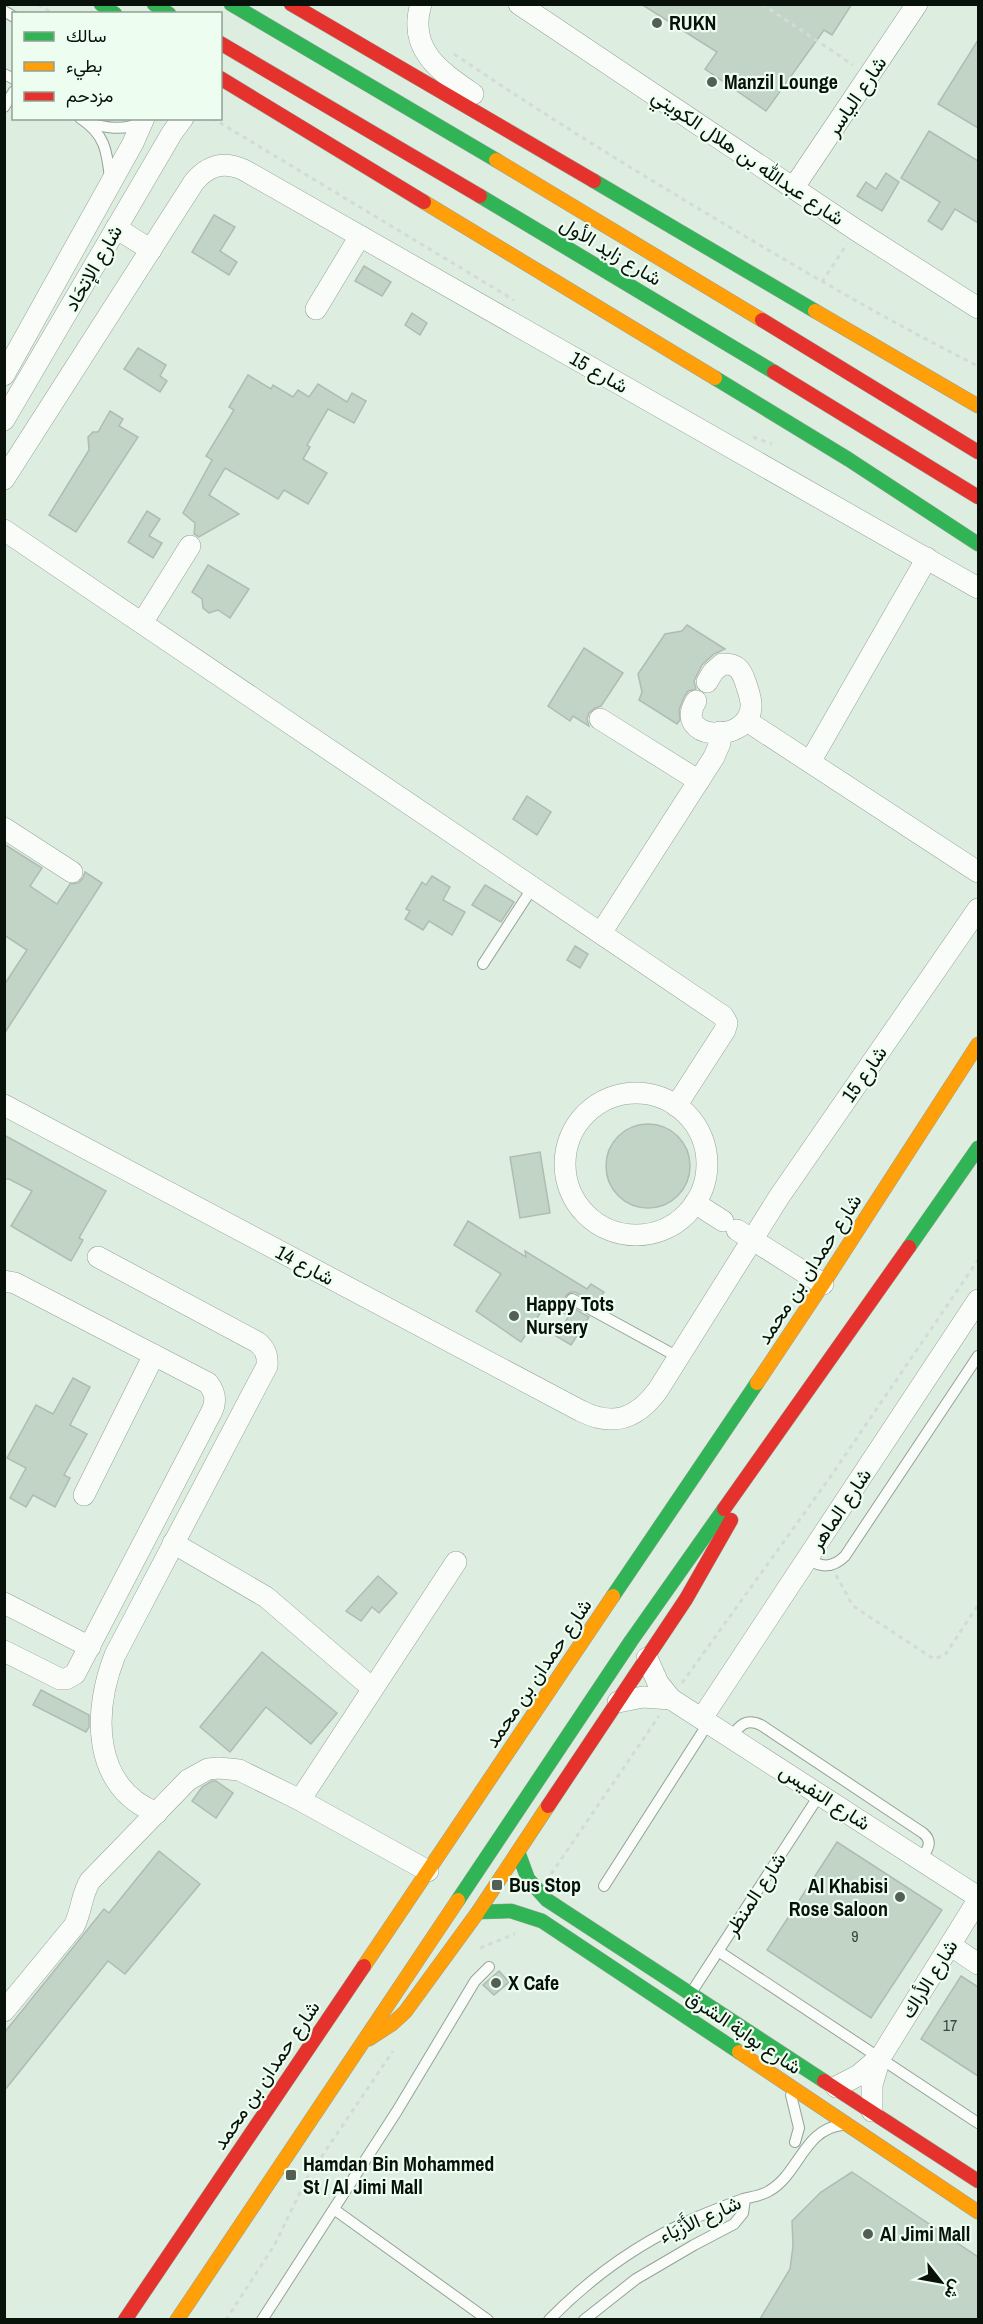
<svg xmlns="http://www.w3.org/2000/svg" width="983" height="2324" font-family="'Archivo Narrow',Vazirmatn,sans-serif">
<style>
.building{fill:#c2d4c5;stroke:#b0bcb2;stroke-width:1.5}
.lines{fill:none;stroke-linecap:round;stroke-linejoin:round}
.lane-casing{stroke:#95a297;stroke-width:12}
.street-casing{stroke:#95a297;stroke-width:22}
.fast-casing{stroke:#95a297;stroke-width:15}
.slow-casing{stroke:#95a297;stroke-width:15}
.jam-casing{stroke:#95a297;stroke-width:15}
.path{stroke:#d5dad7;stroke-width:3;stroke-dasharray:4.5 4.5;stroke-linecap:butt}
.lane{stroke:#fafcfa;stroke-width:10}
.street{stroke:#fafcfa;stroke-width:21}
.fast{stroke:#30b455;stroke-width:14}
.slow{stroke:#ff9f0a;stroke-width:14}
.jam{stroke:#e5322d;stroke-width:14}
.poi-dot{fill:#535f55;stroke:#edfef0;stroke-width:2}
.labels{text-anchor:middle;stroke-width:4.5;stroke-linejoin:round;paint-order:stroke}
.number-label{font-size:16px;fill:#3a463c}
.poi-label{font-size:20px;font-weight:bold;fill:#08120a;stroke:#edfef0;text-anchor:start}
.street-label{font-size:20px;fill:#08120a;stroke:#edfef0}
</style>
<rect width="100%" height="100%" fill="#ddeee0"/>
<g class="building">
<polygon points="641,4 852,4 832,35 824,30 766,111 705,69 717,52"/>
<polygon points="978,40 978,128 938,104"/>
<polygon points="929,131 978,161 978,223 955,209 942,230 928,221 940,202 901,178"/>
<polygon points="886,173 899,182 882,211 857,196 866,182 876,189"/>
<polygon points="214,215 235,227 220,251 237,262 229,275 192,252"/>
<polygon points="364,266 391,282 382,296 355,281"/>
<polygon points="412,313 427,323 420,335 405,325"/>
<polygon points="138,348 166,365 160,376 167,381 160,392 124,369"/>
<polygon points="248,375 271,389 273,385 293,397 298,390 309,397 318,384 347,402 352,393 366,401 354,423 328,409 307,445 310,447 303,459 327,473 308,504 284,490 278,499 225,468 209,495 239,514 199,537 194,534 195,523 183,513 212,460 206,456 234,410 229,407"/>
<polygon points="110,411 123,419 119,426 138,437 76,532 49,515 89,450 88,437 93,432 98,432"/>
<polygon points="147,511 160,519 149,536 162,543 153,558 128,542"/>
<polygon points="208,565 249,589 230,618 218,610 209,613 203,608 202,599 192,592"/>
<polygon points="687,625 725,649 714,654 702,665 694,681 696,689 688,691 684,697 679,710 680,720 677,724 639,700 642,692 638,674 665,634 682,631"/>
<polygon points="584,648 623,673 601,706 595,708 589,713 587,719 589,726 573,716 570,721 548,706"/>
<polygon points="527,796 551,812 537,835 513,819"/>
<polygon points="4,844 42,868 30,886 57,904 70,884 78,883 83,878 85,872 102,883 4,1034 4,985 27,950 4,935"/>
<polygon points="432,876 450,887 443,900 465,912 452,935 429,921 423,930 405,919 410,911 406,909 422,882 426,885"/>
<polygon points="485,885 514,902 501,922 472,905"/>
<polygon points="575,946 588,954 580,968 567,960"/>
<circle cx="648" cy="1166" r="42"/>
<polygon points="4,1135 106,1191 79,1238 83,1240 71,1261 11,1226 32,1191 9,1179 4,1179"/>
<polygon points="540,1152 550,1213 520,1218 510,1157"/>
<polygon points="468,1221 526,1257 525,1251 587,1289 591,1284 604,1292 597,1304 575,1292 571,1292 566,1295 565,1300 568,1305 589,1317 571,1345 556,1336 569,1316 547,1303 521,1342 476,1311 501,1274 454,1245"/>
<polygon points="73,1378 90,1387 70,1425 87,1434 64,1475 70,1478 55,1507 33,1495 26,1507 10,1498 26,1468 7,1458 36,1405 53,1414"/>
<polygon points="378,1576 397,1593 379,1613 372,1607 361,1621 346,1611"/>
<polygon points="262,1652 337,1713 311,1744 266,1707 230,1752 200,1727"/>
<polygon points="41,1690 89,1715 89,1727 86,1732 33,1705"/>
<polygon points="212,1781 216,1781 233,1793 216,1818 192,1801 202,1787"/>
<polygon points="837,1842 942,1910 871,2018 767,1950"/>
<polygon points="159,1851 200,1884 125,1974 108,1961 4,2091 4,2033 104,1909 109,1913"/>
<polygon points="499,1971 509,1982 494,1995 483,1985"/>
<polygon points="961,1976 978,1987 978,2076 921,2039"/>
<polygon points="852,2172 978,2257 978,2319 760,2319 790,2269 793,2246 792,2221 821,2192"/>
</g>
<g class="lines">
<defs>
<g id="lane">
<polyline points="4,11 14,17"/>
<polyline points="4,74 14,79"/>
<polyline points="4,107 14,91"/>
<path d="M80,118c25,16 27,33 30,60"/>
<path d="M88,123c16,4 37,9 52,-1"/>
<polyline points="483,964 533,887"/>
<polyline points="572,1299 678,1357"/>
<path d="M806,1559c15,8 26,10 39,-3l133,-200"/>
<path d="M731,1737c9,-12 15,-19 30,-12l162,108c11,9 4,17 -2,27"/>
<polyline points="604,1886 709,1722"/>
<polyline points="718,1951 978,2123"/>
<polyline points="691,1993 820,1794"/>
<polyline points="791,2095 799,2128 795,2142"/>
<polyline points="335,2210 488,2320"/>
<polyline points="262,2320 397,2111 475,1981 489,1967"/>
<path d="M549,2320c42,-43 91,-78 146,-102 16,-7 32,-13 48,-19 8,-2 18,-3 26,-8 30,-17 35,-62 73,-66"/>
<polyline points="584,2320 636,2279 694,2245 734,2224 743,2213 745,2199"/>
</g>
<g id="street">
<path d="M421,4c-14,46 20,68 52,90"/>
<polyline points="519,4 856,230 978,308"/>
<polyline points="794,187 917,4"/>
<polyline points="116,228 151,250"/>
<polyline points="316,309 360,236"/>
<polyline points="4,375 133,143 144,118"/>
<polyline points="4,420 172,133 183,118"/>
<path d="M4,479l190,-297c14,-17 30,-21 50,-12l734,418"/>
<polyline points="4,530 723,1016 727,1023 725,1030 676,1106"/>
<polyline points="142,623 190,546"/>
<path d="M696,701c-24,39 51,44 55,7 1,-9 -3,-18 -6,-27 -4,-12 -9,-18 -23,-17l-9,8 -6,10"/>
<polyline points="600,719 699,781"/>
<polyline points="747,721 978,872"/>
<polyline points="810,762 927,558"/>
<polyline points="4,828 72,872"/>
<polyline points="601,933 714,757 720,743 720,732"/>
<circle cx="636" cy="1164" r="71"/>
<path d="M4,1105l577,306c32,16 56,8 77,-21l121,-193 199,-288"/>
<polyline points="695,1203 723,1221"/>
<polyline points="737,1230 823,1284"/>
<path d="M98,1257l159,85c8,6 11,13 10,24l-152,289c-22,56 -24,132 42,158"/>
<path d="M4,1281l11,2 193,100c7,9 9,17 4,28l-137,263 -9,5h-6l-56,-28"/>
<polyline points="84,1495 154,1355"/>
<polyline points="173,1543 266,1597 372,1688"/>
<polyline points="4,1603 90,1647"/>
<polyline points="647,1658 658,1683 671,1699 978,1897"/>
<polyline points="618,1702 643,1697 671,1699"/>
<polyline points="702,1718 978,1300"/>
<polyline points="300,1800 456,1562"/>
<polyline points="950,1945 978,1964"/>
<path d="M4,2011l70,-85c8,-15 7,-31 16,-45l98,-101 20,-11 11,-1 20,2 61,30 128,71"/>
<polyline points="836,2087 859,2075 879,2058"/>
<polyline points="872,2111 872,2085 880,2058 978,1900"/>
</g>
<g id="fast">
<polyline points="101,4 115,14"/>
<polyline points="154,4 169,14"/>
<polyline points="231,4 496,160"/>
<polyline points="594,181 815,311"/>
<polyline points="480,196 774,372"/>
<polyline points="715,378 848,459 978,544"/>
<polyline points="909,1247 978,1148"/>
<polyline points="613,1596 757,1383"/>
<polyline points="518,1852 528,1879 547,1900 824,2081"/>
<polyline points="458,1900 631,1641 724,1509"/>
<polyline points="478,1912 511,1911 542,1921 739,2052"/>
</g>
<g id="slow">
<polyline points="496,160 762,320"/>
<polyline points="424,202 715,378"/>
<polyline points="815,311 978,406"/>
<polyline points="757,1383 823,1284 978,1044"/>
<polyline points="364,1966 613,1596"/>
<polyline points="369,2039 392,2024 405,2012 478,1912 548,1806"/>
<polyline points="739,2052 978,2212"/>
<polyline points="177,2320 458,1900"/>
</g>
<g id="jam">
<polyline points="291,4 594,181"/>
<polyline points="220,43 480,196"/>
<polyline points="220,78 424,202"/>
<polyline points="762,320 978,452"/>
<polyline points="774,372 978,497"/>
<polyline points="724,1509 909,1247"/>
<polyline points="548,1806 686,1599 731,1520"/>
<polyline points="824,2081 978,2181"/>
<polyline points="125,2320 364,1966"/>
</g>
</defs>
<use href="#lane" class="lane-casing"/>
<use href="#street" class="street-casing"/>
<use href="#fast" class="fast-casing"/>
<use href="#slow" class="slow-casing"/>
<use href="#jam" class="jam-casing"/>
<g class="path">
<polyline points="38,4 53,14"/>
<polyline points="762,4 853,65"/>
<path d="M454,54c96,65 194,125 294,184 76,45 152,89 230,128"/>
<polyline points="212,118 514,300"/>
<polyline points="822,282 847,244"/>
<polyline points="753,437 772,444"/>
<polyline points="836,1575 853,1606 934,1659 945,1655 978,1605"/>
<polyline points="682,1683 831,1476 978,1260"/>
<polyline points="551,1874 659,1716"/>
<polyline points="480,1948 515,1934"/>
<polyline points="226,2320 275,2244 307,2178 393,2051"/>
</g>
<use href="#lane" class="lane"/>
<use href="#street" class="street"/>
<use href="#fast" class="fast"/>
<use href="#slow" class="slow"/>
<use href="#jam" class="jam"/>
</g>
<g class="poi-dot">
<circle cx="657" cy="23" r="6"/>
<circle cx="712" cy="82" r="6"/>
<circle cx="514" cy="1316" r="6"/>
<rect x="491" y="1879" width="12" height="12" rx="3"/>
<circle cx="900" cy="1897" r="6"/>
<circle cx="496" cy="1983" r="6"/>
<rect x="285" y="2169" width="12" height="12" rx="3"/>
<circle cx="868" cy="2234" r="6"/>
</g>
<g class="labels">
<g class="number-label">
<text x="855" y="1942">9</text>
<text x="950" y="2031">17</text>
</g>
<g class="poi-label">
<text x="669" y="30">RUKN</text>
<text x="724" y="89">Manzil Lounge</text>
<text x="526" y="1311">Happy Tots<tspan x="526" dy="23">Nursery</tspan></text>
<text x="509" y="1892">Bus Stop</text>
<text x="888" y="1893" text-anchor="end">Al Khabisi<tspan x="888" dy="23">Rose Saloon</tspan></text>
<text x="508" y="1990">X Cafe</text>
<text x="303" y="2171">Hamdan Bin Mohammed<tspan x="303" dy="23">St / Al Jimi Mall</tspan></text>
<text x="880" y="2241">Al Jimi Mall</text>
</g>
<g class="street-label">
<text transform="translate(856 96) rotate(-56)" y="7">شارع الياسر</text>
<text transform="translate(748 157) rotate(34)" y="7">شارع عبدالله بن هلال الكويتي</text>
<text transform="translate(611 251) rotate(31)" y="7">شارع زايد الأول</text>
<text transform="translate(93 268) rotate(-60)" y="7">شارع الإتحَاد</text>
<text transform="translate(599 372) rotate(30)" y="7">شارع 15</text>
<text transform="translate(864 1074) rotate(-55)" y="7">شارع 15</text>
<text transform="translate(305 1265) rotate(28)" y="7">شارع 14</text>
<text transform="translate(809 1269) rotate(-57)" y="7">شارع حمدان بن محمد</text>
<text transform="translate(840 1509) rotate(-56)" y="7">شارع الماهر</text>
<text transform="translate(538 1673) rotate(-56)" y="7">شارع حمدان بن محمد</text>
<text transform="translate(825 1797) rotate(33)" y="7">شارع النفيس</text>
<text transform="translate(755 1894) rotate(-57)" y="7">شارع المنظر</text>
<text transform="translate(929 1979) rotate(-58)" y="7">شارع الأراك</text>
<text transform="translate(744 2032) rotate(34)" y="7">شارع بوابة الشرق</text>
<text transform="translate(266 2075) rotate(-56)" y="7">شارع حمدان بن محمد</text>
<text transform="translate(700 2219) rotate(-24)" y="7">شارع الأَزْيَاء</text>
</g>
</g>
<rect width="983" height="2324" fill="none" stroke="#08120a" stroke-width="12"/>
<rect x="12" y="12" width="210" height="108" fill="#edfef0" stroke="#91a094" stroke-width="1.5"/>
<rect x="24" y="32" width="30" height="9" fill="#30b455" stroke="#91a094" stroke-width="1.5"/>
<text x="66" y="42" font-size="18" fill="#08120a">سالك</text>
<rect x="24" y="62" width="30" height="9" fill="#ff9f0a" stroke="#91a094" stroke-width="1.5"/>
<text x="66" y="72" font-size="18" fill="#08120a">بطيء</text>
<rect x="24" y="92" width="30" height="9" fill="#e5322d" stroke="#91a094" stroke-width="1.5"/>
<text x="66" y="102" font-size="18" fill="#08120a">مزدحم</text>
<g transform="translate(941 2282) rotate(121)" stroke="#edfef0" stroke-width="4.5" paint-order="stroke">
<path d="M0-4.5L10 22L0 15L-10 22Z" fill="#08120a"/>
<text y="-9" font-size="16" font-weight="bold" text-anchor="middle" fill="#08120a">ش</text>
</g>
</svg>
